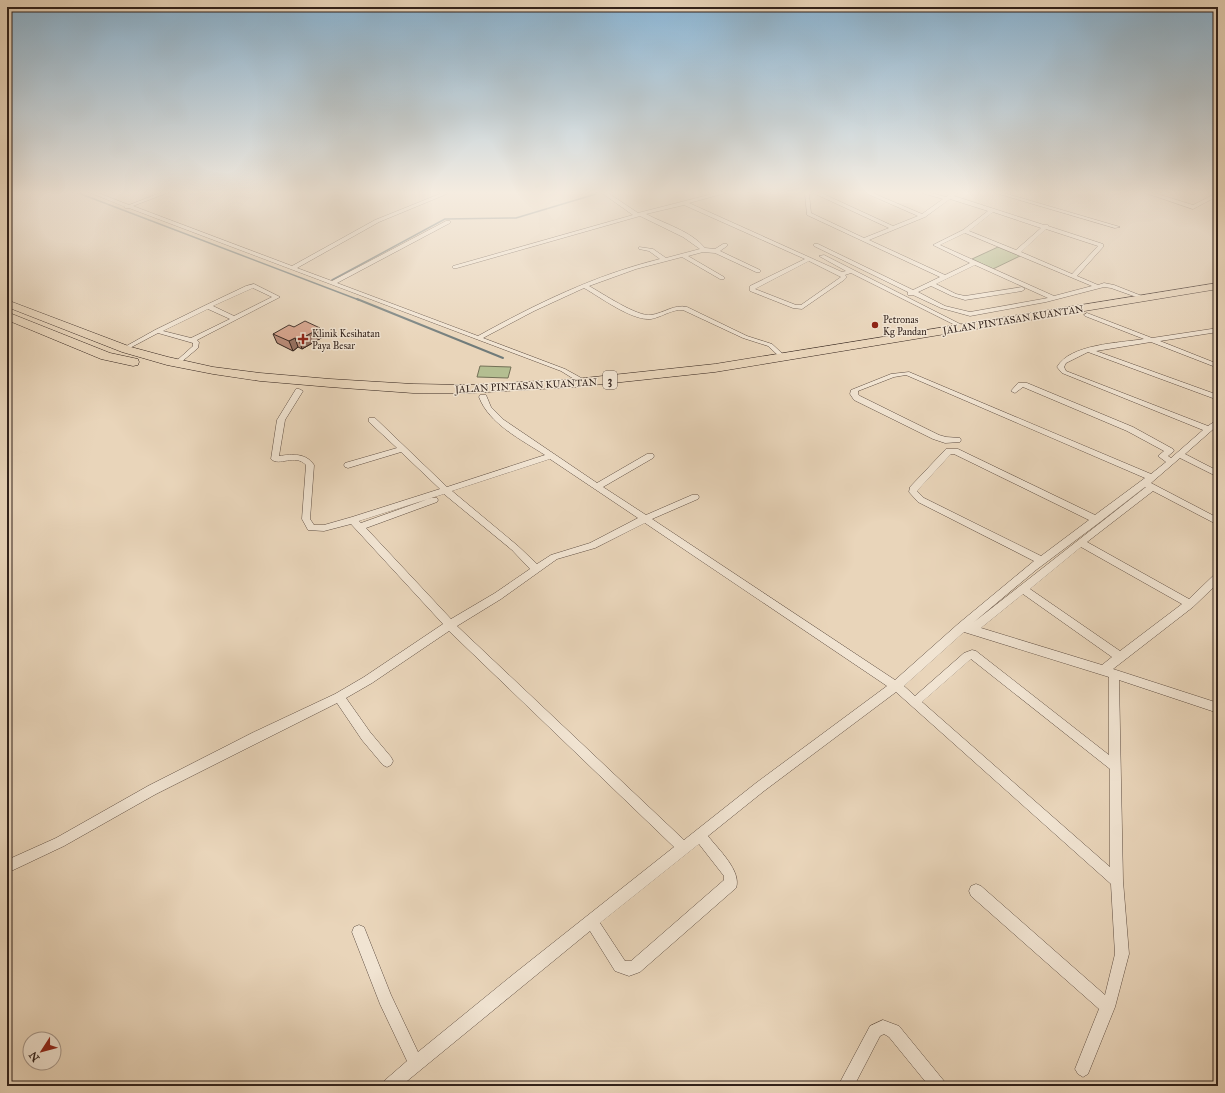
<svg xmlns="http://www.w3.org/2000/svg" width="1225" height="1093" font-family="'IM FELL Great Primer',serif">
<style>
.green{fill:#b4be91;stroke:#737056}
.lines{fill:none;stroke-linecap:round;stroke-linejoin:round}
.stream-far1{stroke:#707b7a;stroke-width:1.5}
.stream{stroke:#707b7a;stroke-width:2}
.street-casing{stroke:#604f43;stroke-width:1}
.highway-casing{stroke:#32221b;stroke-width:1}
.street{fill:#f1e4d2;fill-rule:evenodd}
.highway{fill:#e9d5ba;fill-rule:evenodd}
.wall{fill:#b98b78;stroke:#32221b}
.shaded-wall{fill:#967161;stroke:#32221b}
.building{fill:#d7a28b;stroke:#32221b}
.poi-dot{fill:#8f2418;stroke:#f1e4d2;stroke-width:1.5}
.labels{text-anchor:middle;stroke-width:3;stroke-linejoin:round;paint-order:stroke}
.far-poi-label{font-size:10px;fill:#32221b;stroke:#f1e4d2;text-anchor:start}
.far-street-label{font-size:10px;fill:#32221b;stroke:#f1e4d2}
.shield{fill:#f1e4d2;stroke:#6b5c52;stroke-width:1}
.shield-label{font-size:11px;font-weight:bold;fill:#32221b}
</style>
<rect width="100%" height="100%" fill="#e9d5ba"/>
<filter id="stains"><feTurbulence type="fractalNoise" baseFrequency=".005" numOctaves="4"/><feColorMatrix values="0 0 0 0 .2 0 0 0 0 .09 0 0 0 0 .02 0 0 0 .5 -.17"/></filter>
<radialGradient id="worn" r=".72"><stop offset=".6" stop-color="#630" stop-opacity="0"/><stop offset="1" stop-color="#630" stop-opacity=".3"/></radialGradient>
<g class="green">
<polygon points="998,247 1020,256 993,269 972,259"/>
<polygon points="480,366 511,367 508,378 477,377"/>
</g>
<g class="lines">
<g class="stream-far1">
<polyline points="73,191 359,300"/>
<polyline points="100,193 112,191"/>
<polyline points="332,280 445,219 516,218 596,194"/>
</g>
<polyline class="stream" points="357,299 503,358"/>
<defs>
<g id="street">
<path d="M86,191h7l36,14 36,-14h7l-39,15 159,60 83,-46 72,-29h7l-75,31 -82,46 35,13 114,-60h4v2l-113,60 141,53c58,-32 117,-61 182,-77l-11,-8 -10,-2v-2l14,2 13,9 34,-9 -17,-12 -43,-21 -183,52h-4v-2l180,-51 -34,-24h6l33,22 86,-22h9l-44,12 153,69 4,-1 -27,-15 5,-1 142,72 -5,1 -110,-55 -6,2 2,2 -3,3 -42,29 -9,-1 -43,-17v-5l55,-27 -121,-54 -38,9c19,10 45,17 59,34l10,1 8,-5h4v2l-7,5 40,19v2h-4l-41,-19 -12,-1 -15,4 36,21v2h-4l-38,-22 -46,12 -47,17c13,7 48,31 62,29 13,-2 23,-11 36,-8l60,29 25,8 14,13 -3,2 -2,-1 -13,-12 -25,-8 -60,-28c-11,-1 -21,7 -32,9 -19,2 -51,-22 -67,-31l-50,23 -51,27 82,31 20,11v4h-3l-21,-13 -432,-163h-4v-1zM809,261l32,16 -40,28h-5l-41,-16z"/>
<path d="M807,191h10l76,35 25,-10 -57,-25h7l54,23 21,-15 -28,-8h9l22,6 8,-6h6l-6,5 90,29h4v1l55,18v3l-26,29 21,9 6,-2 10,2 33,13 -5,1 -31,-11 -7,-1 -58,15 -76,14 -29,-8 -28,-13h-5v-3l-94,-46v-2h4l95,46 27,-13 -133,-62 -2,-21zM811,192l78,36 -25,10 -53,-25 -2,-19zM950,199l38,12 -25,19 -30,15 37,18 -25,12 -76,-35 56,-23zM993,212l48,16 -25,22 -47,-19zM1046,229l52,17 -26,28 -51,-22zM965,233l127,53 -38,10 -114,-51zM975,265l73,33 -78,14 -25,-6 -27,-14 13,-6 21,10 13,4 57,-9 3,-2 -3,-2 -57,9 -9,-2 -20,-10z"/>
<polygon points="989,191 997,191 1120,227 1115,228"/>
<polygon points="1140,191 1148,191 1193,205 1215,194 1218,194 1218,196 1193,209"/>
<path d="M254,284l26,13 -83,43 2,2 -1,6 -19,16h-4l-1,-1 19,-17v-3l-35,-10 -32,17 -2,1 -3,-2 34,-19 51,-25 40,-19zM253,288l19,9 -38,19 -21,-10zM208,309l22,10 -39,19 -28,-7z"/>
<path d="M1087,313l65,25 66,-10v4l-58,9 58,23v4l-67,-26 -55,9 122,44v5l-130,-48 -22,11 -2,4 2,4 142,55 10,-7v6l-33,29 33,17v6l-38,-19 -29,25 67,35v7l-65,-34 -66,51 102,57 26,-25 3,-1v10l-25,24 -80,62 105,34v10l-99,-33 4,201 6,73 -14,53 -27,67 -5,3 -5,-3 -3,-5 24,-60 -128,-113 -2,-5 2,-5 5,-2 5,2 124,109 10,-41 -4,-70 -215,-192 -132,99 -56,45c10,13 34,35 28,52l-96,84 -11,4 -14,-5 -25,-40 -189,155h-20l3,-5 23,-20 -27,-57 -28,-72 2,-5 5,-2 5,2 27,68 27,57 97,-79 159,-126 -225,-216 -77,52 -26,15 24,34 21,25 2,4 -2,4 -4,2 -4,-2 -21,-25 -25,-37 -181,91 -92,52 -57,27v-13l49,-22 92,-52 104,-53 83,-39 29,-17 79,-53 -92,-100 -27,7 -16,-1 -6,-11 4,-54c-11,-12 -27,2 -35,-6l6,-39 19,-31h3l4,2 -18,29 -6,36c14,-2 27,-3 35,9l-4,54 4,6h10l28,-8 88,-28 -39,-37 -53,16 -3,-1 -1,-2 1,-2 52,-15 -28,-26v-4h6l72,69 98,-32c-23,-15 -56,-31 -66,-58l1,-2h6l5,12 13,13 93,63 50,-29h6l1,2 -1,2 -50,29 43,28 46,-20h6l1,2 -1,2 -46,20 243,161 63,-56 76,-63 -116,-59 -9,-10 1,-5 36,-38h12l137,66 50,-37 -239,-103 -12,2 -36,14v3l2,2 79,39 7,2 14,1 1,2 -1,2 -15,1 -12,-4 -79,-39 -4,-6 1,-4 40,-16 18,-2 242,102 15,-12 -8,-6 6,-5 -37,-20 -104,-44 -8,6 -4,-2 7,-8h9l106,44 40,22 1,2 -6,5 3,2 32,-28 -141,-57 -5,-6c13,-23 62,-24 87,-28l-59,-23 -1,-1zM951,454h3l135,66 -48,36 -117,-58 -7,-7zM550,459l88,59 -48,25 -39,12 -14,9 -19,-18 -66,-55zM1145,487h1l-172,135 62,-52 64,-48zM444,494l68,56 18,19 -35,24 -44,26 -85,-91 71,-26 1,-2 -1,-2h-6l-70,25 -2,-2zM645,523l242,163 -131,97 -72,57 -227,-214 44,-27 56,-40 38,-11zM1081,547l101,57 -62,47 -90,-62zM1023,594l89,63 -10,8 -121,-37zM964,632l145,45v78l-133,-104 -4,-1 -8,3 -49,43 -11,-10zM971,659l139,110v98l-188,-165zM699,844l25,32v4l-93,81h-6l-25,-38z"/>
<polygon points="883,1020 899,1026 944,1081 947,1086 929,1086 889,1037 884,1034 880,1036 854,1086 838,1086 870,1026"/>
</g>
<g id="highway">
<polygon points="1218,283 1218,289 715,372 575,387 469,393 413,393 330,387 260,381 213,374 167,365 122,352 7,307 7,300 131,347 168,357 213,367 260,373 330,379 413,384 469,385 575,379 715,364"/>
<polygon points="7,312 110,353 138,359 139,362 138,365 133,366 101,359 7,320"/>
</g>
</defs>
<use href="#street" class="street-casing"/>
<use href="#highway" class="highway-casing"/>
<use href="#street" class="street"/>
<use href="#highway" class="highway"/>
</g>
<polygon class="wall" points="294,327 323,337 302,349 298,347 293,351 277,343 273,334"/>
<g class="shaded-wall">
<polygon points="320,328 323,337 302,349 299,340"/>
<polygon points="295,338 298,347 293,351 289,341"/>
</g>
<polygon class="building" points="305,321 320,328 299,340 295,338 289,341 273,334 289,325 294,327"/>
<linearGradient id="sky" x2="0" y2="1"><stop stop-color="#89b5d5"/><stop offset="0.56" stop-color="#f5ece0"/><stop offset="1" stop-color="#f5ece0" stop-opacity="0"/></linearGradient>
<rect width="1225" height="344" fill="url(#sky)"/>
<g class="poi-dot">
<circle cx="875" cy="325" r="4"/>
<path d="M301 333h4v4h4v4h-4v4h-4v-4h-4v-4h4z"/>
</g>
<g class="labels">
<g class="far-poi-label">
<text x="883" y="323">Petronas<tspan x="883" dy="12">Kg Pandan</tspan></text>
<text x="312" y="337">Klinik Kesihatan<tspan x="312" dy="12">Paya Besar</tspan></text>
</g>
<g class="far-street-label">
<text transform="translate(1013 319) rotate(-9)" y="4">JALAN PINTASAN KUANTAN</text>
<text transform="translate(526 385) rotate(-3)" y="4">JALAN PINTASAN KUANTAN</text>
</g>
<rect class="shield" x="603" y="371" width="14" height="18" rx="3"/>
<g class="shield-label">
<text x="610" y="384">3</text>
</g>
</g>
<rect width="1225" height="1093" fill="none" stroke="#e9d5ba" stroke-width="24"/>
<rect x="8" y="8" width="1209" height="1077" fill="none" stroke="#32221b" stroke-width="2"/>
<rect x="12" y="12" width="1201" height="1069" fill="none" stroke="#32221b"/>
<g transform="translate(42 1051) rotate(234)"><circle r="19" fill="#f1e4d2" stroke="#a59689"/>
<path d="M0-3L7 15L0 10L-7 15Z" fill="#8f2418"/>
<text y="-6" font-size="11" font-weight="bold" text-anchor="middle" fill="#32221b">N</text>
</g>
<rect width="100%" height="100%" filter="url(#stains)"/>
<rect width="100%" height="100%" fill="url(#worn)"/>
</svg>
